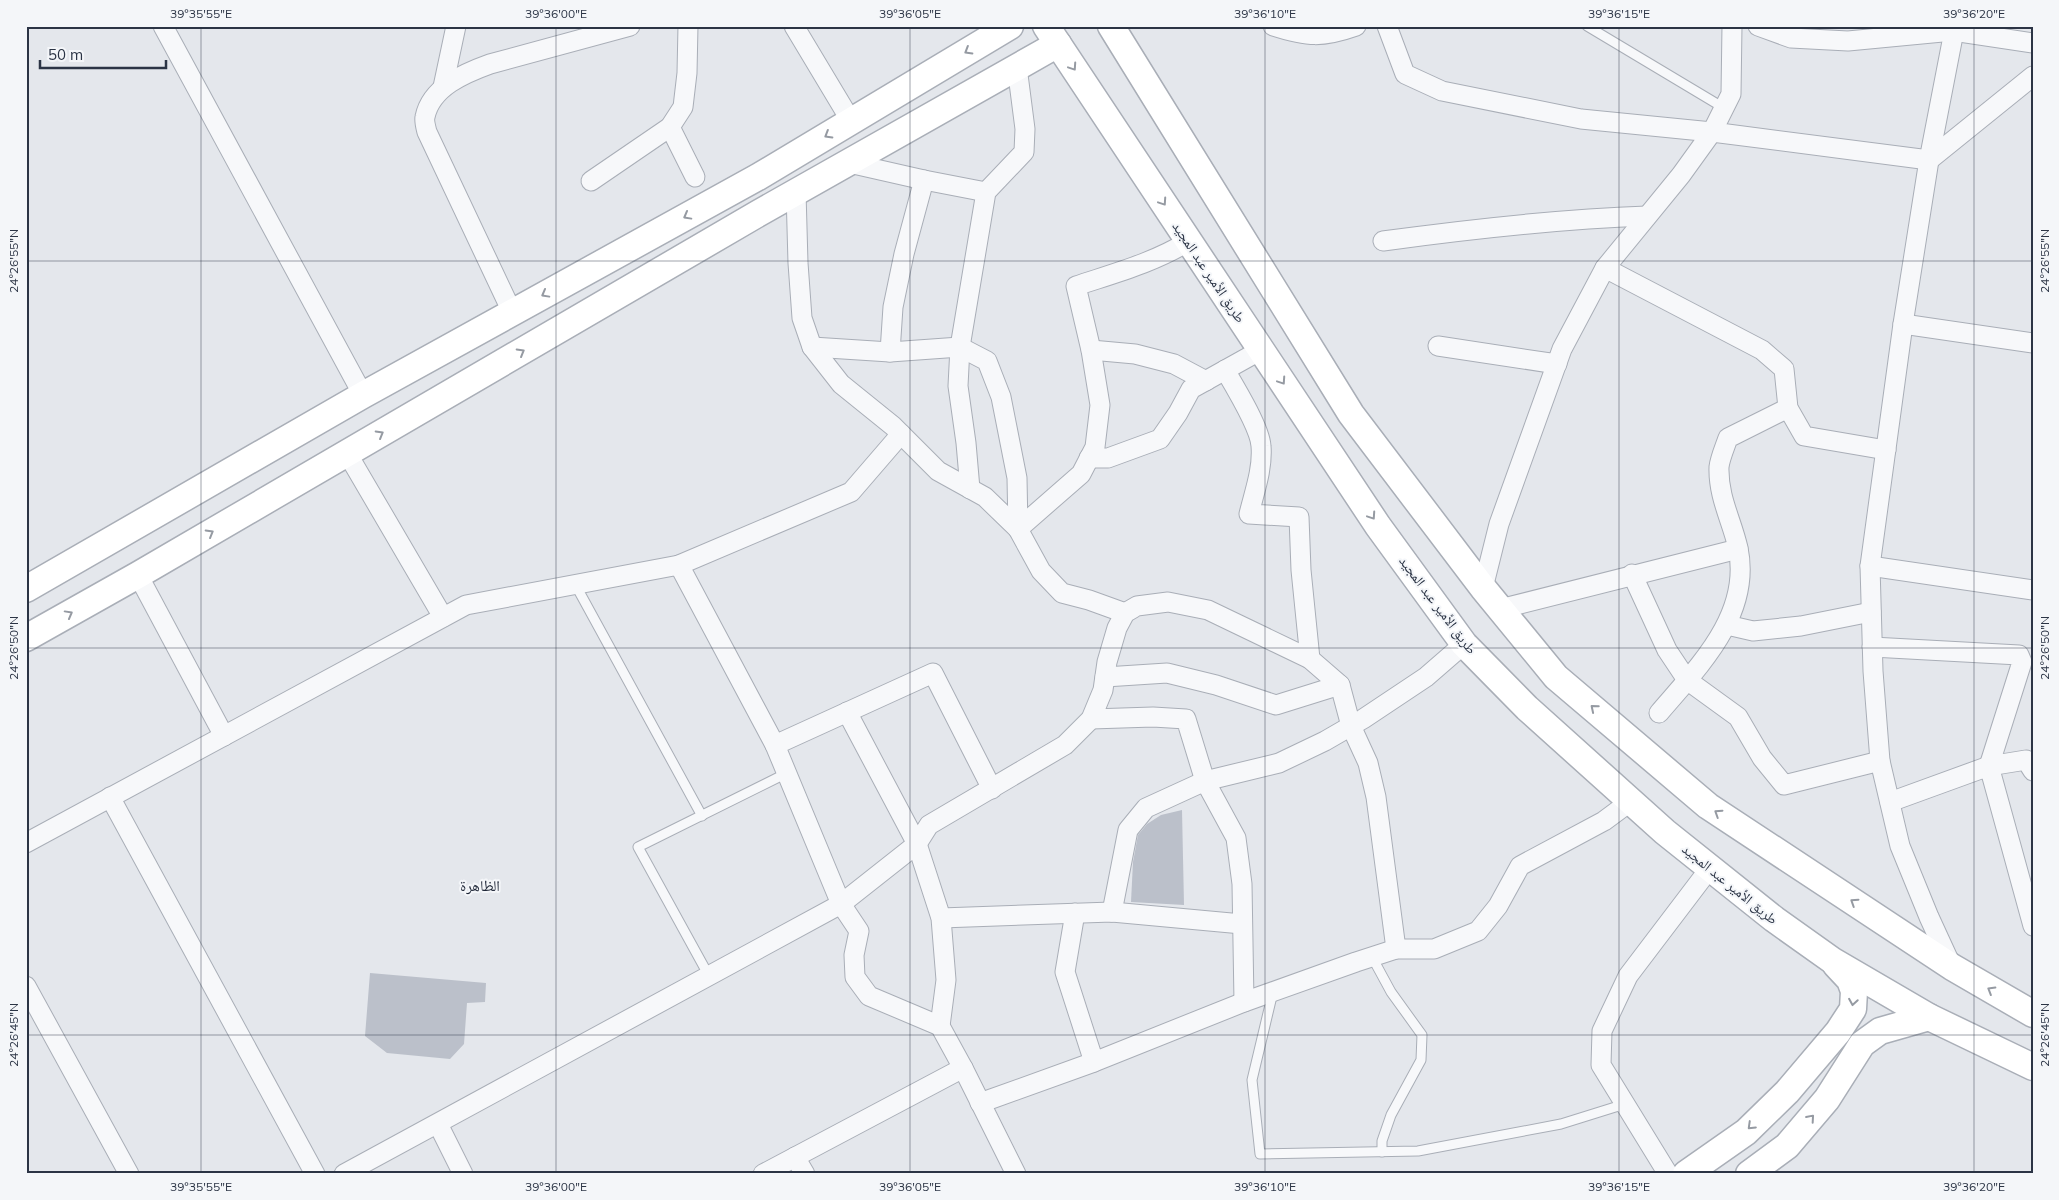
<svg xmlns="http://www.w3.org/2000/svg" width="2059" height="1200" font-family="Mulish,'Noto Naskh Arabic',sans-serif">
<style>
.building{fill:#bbc0ca}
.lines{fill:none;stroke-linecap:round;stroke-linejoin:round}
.lane-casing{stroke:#a9aeb7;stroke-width:11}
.street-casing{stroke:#a9aeb7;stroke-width:21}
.secondary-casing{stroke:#a9aeb7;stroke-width:29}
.lane{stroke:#f7f8fa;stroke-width:9}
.street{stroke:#f7f8fa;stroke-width:19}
.secondary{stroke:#fff;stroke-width:26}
.oneway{stroke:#959aa2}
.ticks{fill:none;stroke:#2b3445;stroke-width:1;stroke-opacity:0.45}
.labels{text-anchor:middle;stroke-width:4;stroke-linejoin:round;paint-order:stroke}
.street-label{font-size:14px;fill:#2b3445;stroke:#f4f6f9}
.neighbourhood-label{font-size:15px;fill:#1d2536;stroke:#f4f6f9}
.neatline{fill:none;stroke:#2b3445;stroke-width:2}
.ticks-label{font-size:12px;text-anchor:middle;fill:#2b3445}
</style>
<rect width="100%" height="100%" fill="#e4e7ec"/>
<g class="building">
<polygon points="1182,810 1184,905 1131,902 1133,862 1138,835 1147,824 1161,815"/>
<polygon points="370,973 486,983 485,1002 467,1003 464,1044 450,1059 387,1053 365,1036"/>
</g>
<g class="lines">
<defs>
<g id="lane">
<polyline points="1587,26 1724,108"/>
<polyline points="575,584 702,816"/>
<polyline points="1372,957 1391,992 1422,1035 1421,1060 1391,1115 1382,1141 1382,1152"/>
<polyline points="709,976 638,847 787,773"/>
<polyline points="1273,992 1252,1080 1260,1154 1418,1151 1561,1124 1625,1104"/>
</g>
<g id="street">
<polyline points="163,26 363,395"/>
<polyline points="794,26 851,121"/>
<path d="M1273,26c35,11 49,12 83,0"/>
<polyline points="1387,26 1405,74 1442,91 1581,119 1712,132 1929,160 2033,76"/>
<polyline points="1758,26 1791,38 1848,41 1953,31 2033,43"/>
<polyline points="443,87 456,26"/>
<polyline points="670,127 695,177"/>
<polyline points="849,163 924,180 986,192"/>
<polyline points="591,181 670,127 683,107 687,73 688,26"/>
<polyline points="796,192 798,263 802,318 812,347 841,384 893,426 938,471 985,497 1018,529 1041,571 1062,593 1089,600 1125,613"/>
<path d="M1383,241c88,-12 175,-22 264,-25"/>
<polyline points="1605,268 1762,350 1784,369 1788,408 1804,436 1886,450"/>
<path d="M512,312l-85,-180c-1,-4 -3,-11 -2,-15 6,-30 40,-44 65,-53l140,-38"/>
<polyline points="1903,324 2033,343"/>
<polyline points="1438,346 1557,364"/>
<polyline points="812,347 890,352 960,347 987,361 1001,397 1017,478 1018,529"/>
<polyline points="1091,350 1135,354 1174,364 1206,381"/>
<polyline points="890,352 893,307 904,254 924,180"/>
<path d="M1225,370c10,17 35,58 36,76 2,23 -7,47 -12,68l50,3 2,53 9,89"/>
<polyline points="347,453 443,617"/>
<polyline points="1089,458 1108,458 1160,439 1178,413 1191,389 1261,350"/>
<polyline points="970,489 966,443 958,386 960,347 986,192 1024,152 1025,129 1017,67"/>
<path d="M1018,529l63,-55 14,-27 5,-42 -9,-55 -15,-64c39,-13 77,-23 113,-45"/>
<polyline points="679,565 851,492 901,434"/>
<polyline points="1870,566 2033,590"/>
<polyline points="1632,574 1667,650 1687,680 1738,717 1762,758 1784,785 1880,761"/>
<polyline points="138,575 224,736"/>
<polyline points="1483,588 1499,524 1562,349 1605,268 1681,175 1712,132 1731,94 1732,26"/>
<polyline points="1500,609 1738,549"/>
<polyline points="1727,625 1753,631 1801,626 1871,612"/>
<polyline points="1872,647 2019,655 2022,662 1989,766 2026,760 2033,771"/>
<polyline points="1105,677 1167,673 1216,685 1276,705 1340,685"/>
<polyline points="847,712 917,844 941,918 946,980 940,1026"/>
<path d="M1659,713c39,-46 93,-98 79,-165 -6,-27 -20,-51 -19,-81 1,-9 6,-20 9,-29l60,-30"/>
<polyline points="1091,719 1153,717 1186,719 1205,781 1236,838 1242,884 1244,1002"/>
<polyline points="992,789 933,673 775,745 841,904 859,931 854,955 855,977 869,996 940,1026 963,1068 1016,1174"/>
<polyline points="110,797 315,1174"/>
<polyline points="1890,802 1989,766 2033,926"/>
<polyline points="26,843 466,605 679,565 775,745"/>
<polyline points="1112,912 1128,830 1146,808 1205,781 1279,763 1325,741 1363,719 1426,677 1464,644"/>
<polyline points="1075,913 1065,972 1094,1062"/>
<polyline points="941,918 1112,912 1242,924"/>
<polyline points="1952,967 1929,917 1900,846 1880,761 1873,671 1870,566 1903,324 1929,160 1955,26"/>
<polyline points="26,986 129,1174"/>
<polyline points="980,1103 1094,1062 1244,1002 1356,962 1396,949 1434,949 1478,931 1498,906 1520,866 1604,821 1631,801"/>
<polyline points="438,1124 463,1174"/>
<polyline points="795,1157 805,1174"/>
<polyline points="344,1174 841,904 917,844 929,825 1065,745 1091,719 1103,690 1107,662 1117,628 1125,613 1137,606 1168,602 1208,610 1310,659 1340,685 1351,726 1368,763 1376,797 1396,949"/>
<polyline points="763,1174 963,1068"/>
<polyline points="1668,1174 1601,1065 1602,1031 1628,976 1710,868"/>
</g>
<g id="secondary">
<polyline points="1046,26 1378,526 1464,644 1527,708 1665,832 1774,919 1833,961 1929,1017 2033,1067"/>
<polyline points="1111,26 1351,414 1483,588 1556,677 1708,806 1952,967 2033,1014"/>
<polyline points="26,589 363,395 758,177 1010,26"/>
<polyline points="26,638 138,575 759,213 1058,44"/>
<polyline points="1686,1174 1746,1132 1787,1092 1838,1032 1853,1009 1854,991 1850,980 1836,965"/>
<polyline points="1749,1174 1787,1146 1827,1099 1862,1044 1880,1031 1929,1017"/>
</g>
</defs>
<use href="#lane" class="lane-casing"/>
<use href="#street" class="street-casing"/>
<use href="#secondary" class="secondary-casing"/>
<use href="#lane" class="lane"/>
<use href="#street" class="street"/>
<use href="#secondary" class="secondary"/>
</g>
<defs><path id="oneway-chevron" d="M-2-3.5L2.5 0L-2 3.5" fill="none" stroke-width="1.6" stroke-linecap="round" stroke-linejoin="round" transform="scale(1.25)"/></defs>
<g class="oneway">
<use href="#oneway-chevron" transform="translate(968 51) rotate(149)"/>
<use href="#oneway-chevron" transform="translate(1073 67) rotate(56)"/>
<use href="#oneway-chevron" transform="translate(828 135) rotate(149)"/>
<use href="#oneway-chevron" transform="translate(1163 202) rotate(56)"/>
<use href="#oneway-chevron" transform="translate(687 216) rotate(151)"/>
<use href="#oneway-chevron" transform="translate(545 294) rotate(151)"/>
<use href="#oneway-chevron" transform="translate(521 352) rotate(-30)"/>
<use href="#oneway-chevron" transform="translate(1282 381) rotate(56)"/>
<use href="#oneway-chevron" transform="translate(380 434) rotate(-30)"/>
<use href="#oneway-chevron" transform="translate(1372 516) rotate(56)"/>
<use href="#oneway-chevron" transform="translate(210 533) rotate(-30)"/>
<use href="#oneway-chevron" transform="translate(69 614) rotate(-29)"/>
<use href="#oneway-chevron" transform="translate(1594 708) rotate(-140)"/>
<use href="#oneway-chevron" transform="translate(1718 813) rotate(-147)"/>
<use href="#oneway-chevron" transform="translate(1854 902) rotate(-147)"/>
<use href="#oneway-chevron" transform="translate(1991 990) rotate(-149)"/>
<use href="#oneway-chevron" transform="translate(1853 1002) rotate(99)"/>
<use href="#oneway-chevron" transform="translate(1811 1118) rotate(-49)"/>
<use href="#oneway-chevron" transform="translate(1751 1126) rotate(136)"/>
</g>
<path class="ticks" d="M201,26v1148M556,26v1148M910,26v1148M1265,26v1148M1619,26v1148M1974,26v1148M26,261h2007M26,648h2007M26,1035h2007"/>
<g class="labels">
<g class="street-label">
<text transform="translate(1209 272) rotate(56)" y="5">طريق الأمير عبد المجيد</text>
<text transform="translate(1438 605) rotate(53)" y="5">طريق الأمير عبد المجيد</text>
<text transform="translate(1730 884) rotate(39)" y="5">طريق الأمير عبد المجيد</text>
</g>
<g class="neighbourhood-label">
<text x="480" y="891">الظاهرة</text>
</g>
</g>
<rect width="2059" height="1200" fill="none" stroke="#f4f6f9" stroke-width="55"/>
<path d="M40 60v8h126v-8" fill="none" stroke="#2b3445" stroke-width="2.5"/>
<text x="48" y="60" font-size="15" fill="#2b3445" stroke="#f4f6f9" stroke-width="4" paint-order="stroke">50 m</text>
<rect x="28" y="28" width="2004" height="1144" class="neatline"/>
<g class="ticks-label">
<text x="201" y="18">39°35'55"E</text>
<text x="556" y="18">39°36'00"E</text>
<text x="910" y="18">39°36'05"E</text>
<text x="1265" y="18">39°36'10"E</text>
<text x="1619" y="18">39°36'15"E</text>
<text x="1974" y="18">39°36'20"E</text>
<text transform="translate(14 261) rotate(-90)" y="4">24°26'55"N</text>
<text transform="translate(2045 261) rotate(-90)" y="4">24°26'55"N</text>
<text transform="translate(14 648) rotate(-90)" y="4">24°26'50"N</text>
<text transform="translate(2045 648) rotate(-90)" y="4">24°26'50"N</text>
<text transform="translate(14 1035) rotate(-90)" y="4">24°26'45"N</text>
<text transform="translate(2045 1035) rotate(-90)" y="4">24°26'45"N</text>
<text x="201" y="1191">39°35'55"E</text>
<text x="556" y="1191">39°36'00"E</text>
<text x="910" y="1191">39°36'05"E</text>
<text x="1265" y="1191">39°36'10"E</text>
<text x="1619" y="1191">39°36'15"E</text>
<text x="1974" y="1191">39°36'20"E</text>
</g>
</svg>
